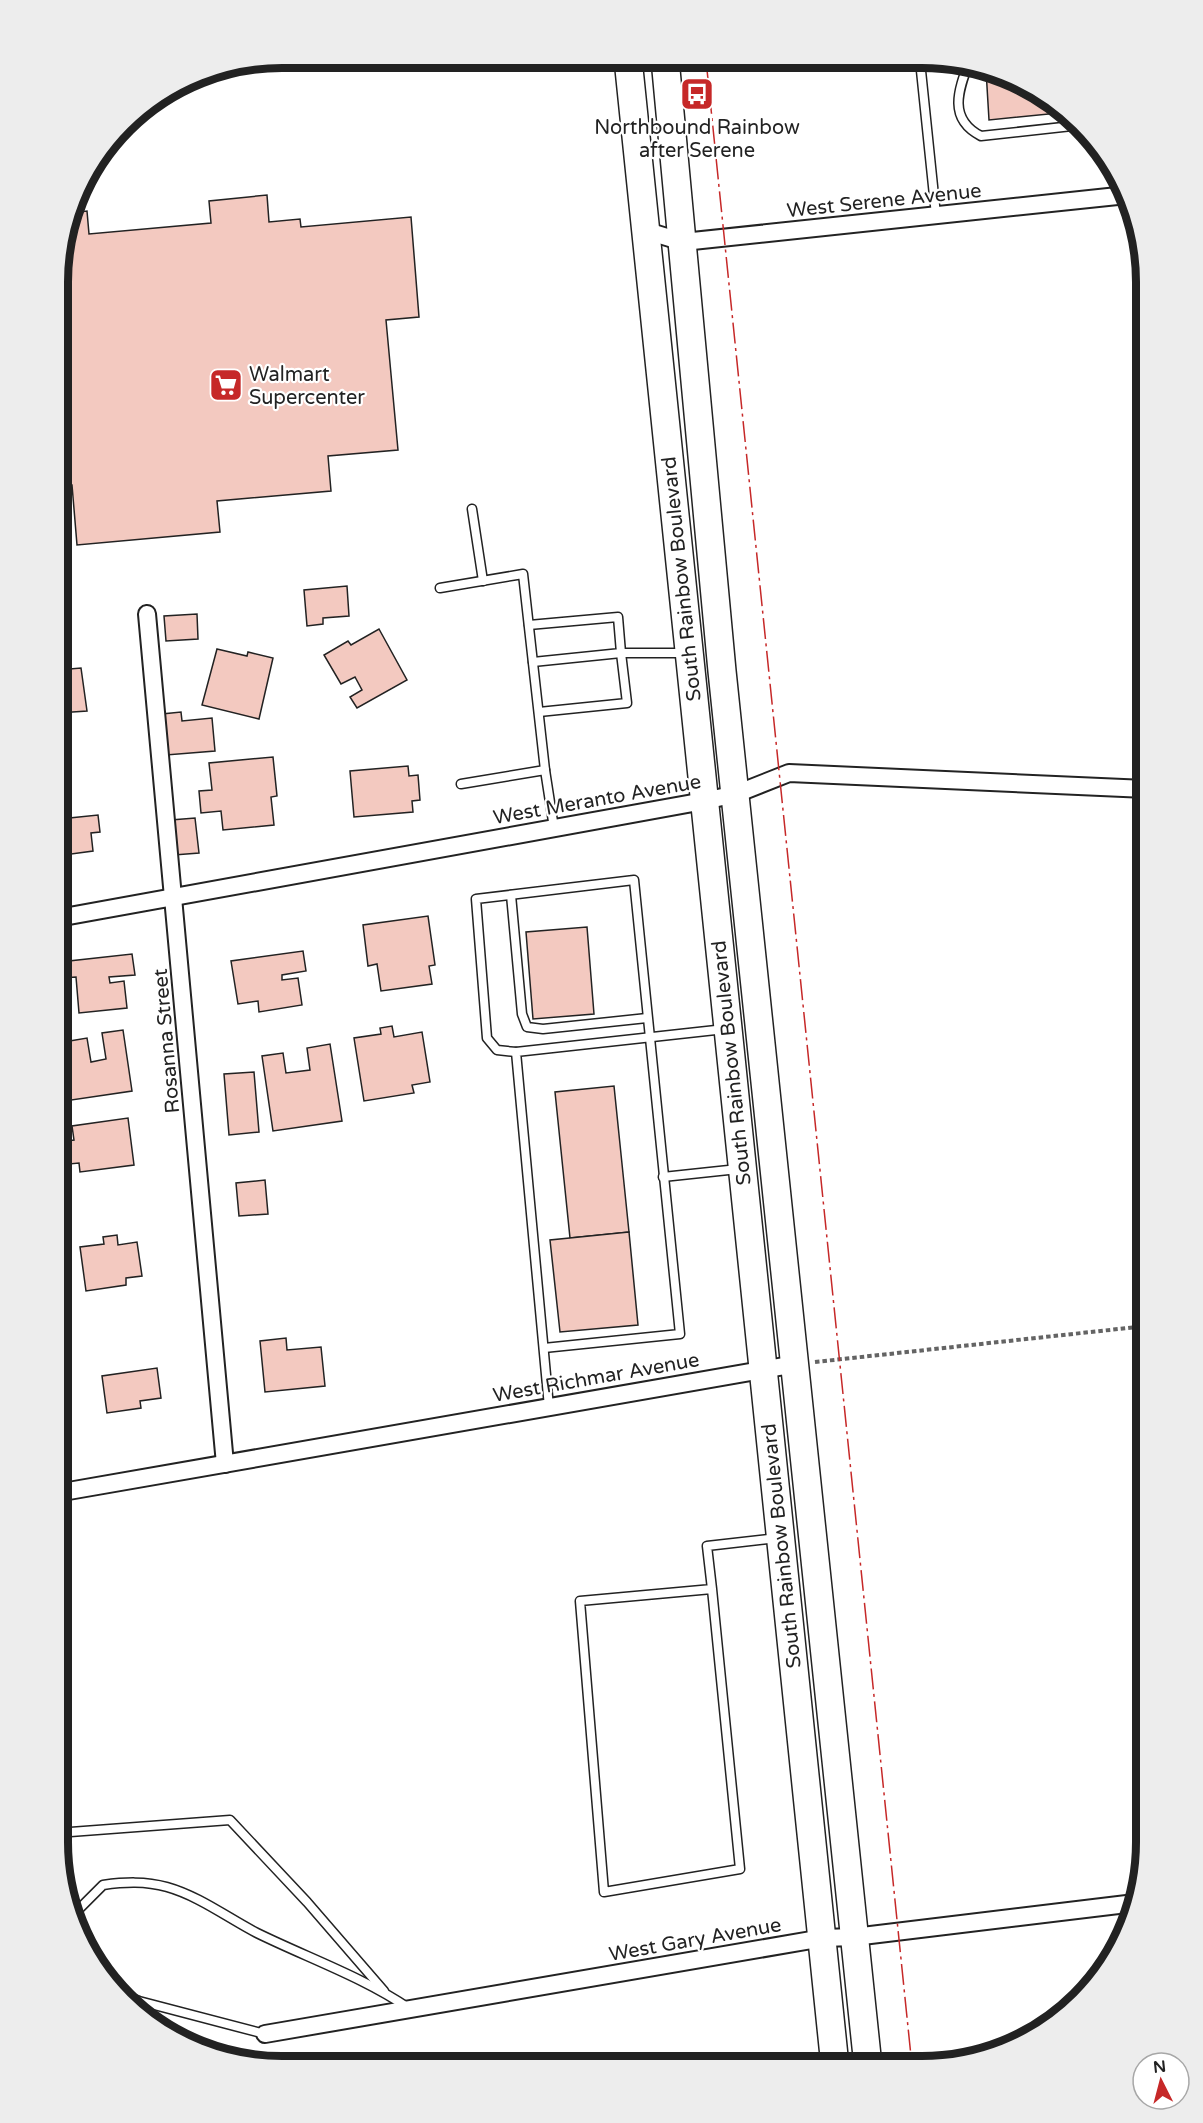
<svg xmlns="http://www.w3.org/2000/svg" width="1203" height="2123" font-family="'Varela Round',sans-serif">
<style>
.building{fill:#f3c9c0;stroke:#222;stroke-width:1.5}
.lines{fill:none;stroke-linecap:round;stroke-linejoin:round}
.lane-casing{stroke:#222;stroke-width:11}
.street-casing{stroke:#222;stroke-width:20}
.primary-casing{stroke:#222;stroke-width:30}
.path{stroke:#646464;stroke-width:4;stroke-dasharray:4.5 3;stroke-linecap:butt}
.lane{stroke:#fff;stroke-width:8}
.street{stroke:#fff;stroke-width:16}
.primary{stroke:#fff;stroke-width:27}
.power{stroke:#c62828;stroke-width:1.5;stroke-dasharray:21 4.5 3 4.5;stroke-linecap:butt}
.labels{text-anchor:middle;stroke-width:4.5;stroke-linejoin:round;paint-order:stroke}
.poi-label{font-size:20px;fill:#222;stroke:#fff}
.street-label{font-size:20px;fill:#222;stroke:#fff}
.rim{fill:none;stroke:#222;stroke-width:8}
</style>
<rect width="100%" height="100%" fill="#fff"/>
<g class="building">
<polygon points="989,69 1021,80 1069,112 989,120 986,70"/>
<polygon points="267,195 269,222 300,219 301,227 411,217 419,317 386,320 398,450 328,456 331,491 217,501 220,532 77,545 72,485 59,486 59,252 71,213 87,211 89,234 211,223 209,201"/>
<polygon points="347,586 349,616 323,618 323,624 307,626 304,590"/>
<polygon points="197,614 198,639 166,641 164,616"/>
<polygon points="379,629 407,680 357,708 350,697 362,690 355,677 341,684 324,655 348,641 351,645"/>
<polygon points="217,649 247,656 248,652 273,658 259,719 202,705"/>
<polygon points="81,668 87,711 58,713 58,670"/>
<polygon points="181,712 182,721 212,718 215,751 166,755 162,714"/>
<polygon points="273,757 277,796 271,797 274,825 223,830 221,811 201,813 199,791 212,790 209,763"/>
<polygon points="408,766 409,776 418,775 420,800 412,801 413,812 354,817 350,771"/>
<polygon points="98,815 100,832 91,833 93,851 64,855 60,819"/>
<polygon points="195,818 199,853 174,855 171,820"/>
<polygon points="428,916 435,965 429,966 432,984 381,991 377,964 368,966 363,925"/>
<polygon points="587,927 594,1014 533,1019 526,932"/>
<polygon points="303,951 306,971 282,975 282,980 298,978 302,1005 259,1012 258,1001 238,1004 231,961"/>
<polygon points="132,954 135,975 109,977 110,983 124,981 127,1008 79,1013 76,977 61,978 60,962"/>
<polygon points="392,1026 394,1037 422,1032 430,1082 412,1085 414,1093 364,1101 354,1038 381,1034 380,1028"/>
<polygon points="123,1030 132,1091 58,1102 58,1043 87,1038 91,1062 106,1059 102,1033"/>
<polygon points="330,1044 342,1121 273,1131 262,1056 283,1053 286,1073 310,1070 307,1048"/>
<polygon points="254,1072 259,1132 229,1135 224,1074"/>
<polygon points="614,1086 629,1232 570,1238 555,1092"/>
<polygon points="128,1118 134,1165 80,1172 79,1163 69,1164 66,1141 74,1140 72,1126"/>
<polygon points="265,1180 268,1214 239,1216 236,1183"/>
<polygon points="629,1232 638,1325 560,1332 550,1240"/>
<polygon points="117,1235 118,1245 137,1242 142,1276 126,1278 126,1285 86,1291 80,1247 104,1244 103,1237"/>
<polygon points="286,1338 287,1350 321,1347 325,1386 265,1392 260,1341"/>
<polygon points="157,1368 161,1398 140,1401 141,1408 107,1413 102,1376"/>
<polygon points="1146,1810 1145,1856 1142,1856 1138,1811"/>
</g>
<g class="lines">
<defs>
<g id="lane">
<polyline points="920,61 936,215"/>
<path d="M969,62c-11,29 -21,57 12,74l100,-11"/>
<polyline points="472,509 483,581"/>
<polyline points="440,588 523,574 545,770"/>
<polyline points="529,625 618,617 621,653 533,662"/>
<polyline points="539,712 627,703 621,653 686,653"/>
<polyline points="461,784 545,770 554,828"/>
<polyline points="511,895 522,1014 527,1027 543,1029 647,1018"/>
<polyline points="516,1052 497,1050 487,1038 476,899 634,880 680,1334 544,1348"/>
<polyline points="663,1177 738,1169"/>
<polyline points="549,1407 516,1052 725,1029"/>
<polyline points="712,1589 740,1869 604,1892 580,1601 712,1589 707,1546 777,1538"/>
<polyline points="57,1833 230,1820 307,1902 384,1991"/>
<path d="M76,1928l3,-19 24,-24c22,-3 42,-4 64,2 32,9 61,31 90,46 51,25 106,44 153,76"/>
<polyline points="118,1993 139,2001 265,2034"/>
</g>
<g id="street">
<polyline points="647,231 683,242 1127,195"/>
<polyline points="147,614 225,1464"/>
<polyline points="58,918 704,801 736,794 789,773 1146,789"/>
<polyline points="57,1493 796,1364"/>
<polyline points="265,2034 823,1938 854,1937 1135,1903"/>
</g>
<g id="primary">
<polyline points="628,59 835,2066"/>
<polyline points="665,59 722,671 868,2066"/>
</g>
</defs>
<use href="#lane" class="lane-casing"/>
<use href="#street" class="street-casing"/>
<use href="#primary" class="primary-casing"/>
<polyline class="path" points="815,1362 1146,1326"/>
<use href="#lane" class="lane"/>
<use href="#street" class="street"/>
<use href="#primary" class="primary"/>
<polyline class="power" points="706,60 912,2066"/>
</g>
<defs>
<symbol id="bus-square" viewBox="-11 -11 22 22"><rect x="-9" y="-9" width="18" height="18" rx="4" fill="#c62828" stroke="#fff"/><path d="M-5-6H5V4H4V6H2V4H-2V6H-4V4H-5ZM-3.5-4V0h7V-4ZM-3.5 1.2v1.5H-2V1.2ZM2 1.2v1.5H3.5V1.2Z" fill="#fff"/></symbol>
<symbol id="supermarket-square" viewBox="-11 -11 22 22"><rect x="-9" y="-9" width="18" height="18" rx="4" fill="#c62828" stroke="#fff"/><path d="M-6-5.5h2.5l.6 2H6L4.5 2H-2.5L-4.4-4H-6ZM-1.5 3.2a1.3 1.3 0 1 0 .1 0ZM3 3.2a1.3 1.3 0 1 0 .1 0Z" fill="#fff"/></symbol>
</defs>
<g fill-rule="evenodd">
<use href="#bus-square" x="678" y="75" width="38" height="38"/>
<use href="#supermarket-square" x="207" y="366" width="38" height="38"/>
</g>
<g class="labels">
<g class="poi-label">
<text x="697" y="134">Northbound Rainbow<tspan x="697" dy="23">after Serene</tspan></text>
<text x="249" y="381" text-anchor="start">Walmart<tspan x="249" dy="23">Supercenter</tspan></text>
</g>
<g class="street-label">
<text transform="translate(884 200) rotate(-6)" y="7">West Serene Avenue</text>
<text transform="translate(681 579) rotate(-96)" y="7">South Rainbow Boulevard</text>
<text transform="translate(597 799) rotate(-10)" y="7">West Meranto Avenue</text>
<text transform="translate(166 1041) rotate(-95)" y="7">Rosanna Street</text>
<text transform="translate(731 1063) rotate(-96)" y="7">South Rainbow Boulevard</text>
<text transform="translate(596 1377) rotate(-10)" y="7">West Richmar Avenue</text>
<text transform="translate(781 1546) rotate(-96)" y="7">South Rainbow Boulevard</text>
<text transform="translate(695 1939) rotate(-10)" y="7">West Gary Avenue</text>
</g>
</g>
<path d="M0 0H1203V2123H0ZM282 68H922A214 214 0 0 1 1136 282V1842A214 214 0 0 1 922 2056H282A214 214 0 0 1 68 1842V282A214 214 0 0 1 282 68Z" fill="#ededed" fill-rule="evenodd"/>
<path class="rim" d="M282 68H922A214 214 0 0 1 1136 282V1842A214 214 0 0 1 922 2056H282A214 214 0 0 1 68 1842V282A214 214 0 0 1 282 68Z"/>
<g transform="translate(1161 2081) rotate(354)"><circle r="28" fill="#ffffff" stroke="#a7a7a7" stroke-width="1.5"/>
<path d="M0-4.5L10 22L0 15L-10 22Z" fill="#c62828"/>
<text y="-9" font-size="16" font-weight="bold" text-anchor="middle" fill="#222222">N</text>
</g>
</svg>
